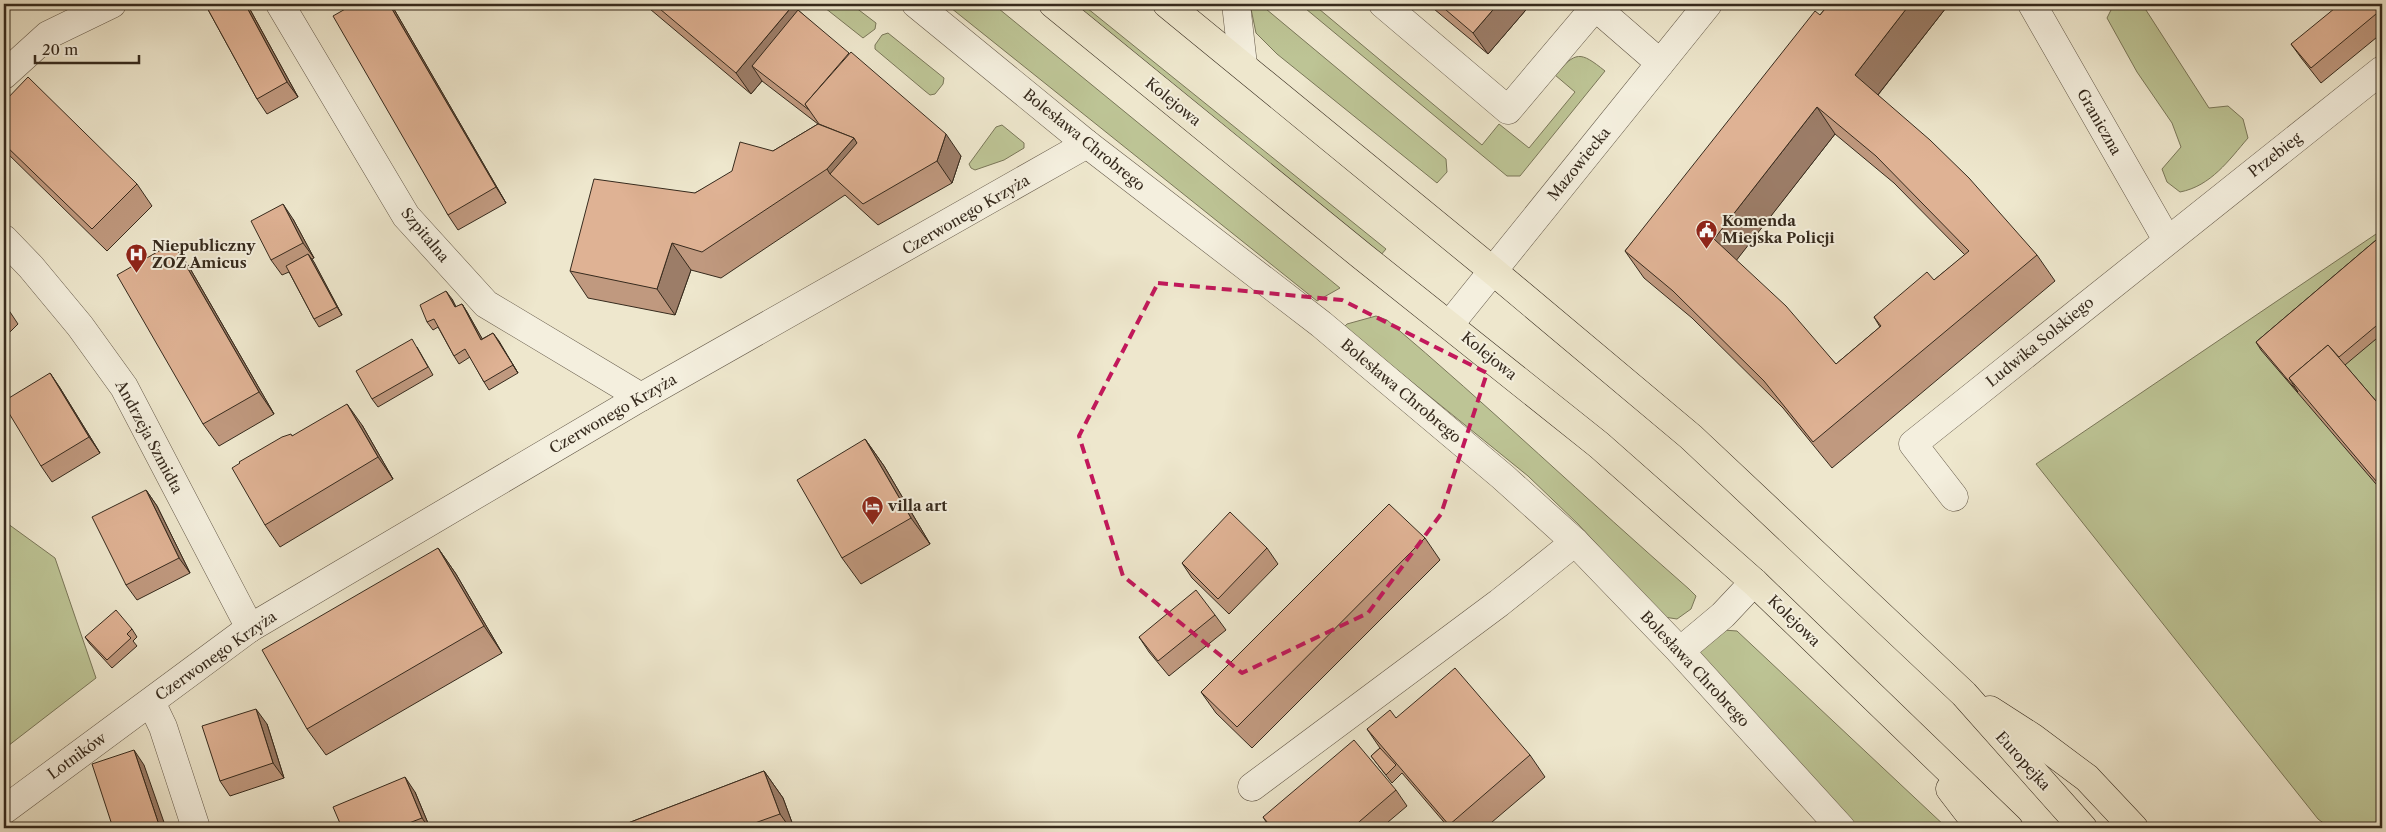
<svg xmlns="http://www.w3.org/2000/svg" width="2386" height="832" font-family="'Libre Caslon Text',serif">
<style>
.green{fill:#bdc495;stroke:#7a7759}
.lines{fill:none;stroke-linecap:round;stroke-linejoin:round}
.minor-casing{stroke:#645949;stroke-width:29}
.major-casing{stroke:#362a1d;stroke-width:29}
.minor{stroke:#f4efde;stroke-width:28}
.major{stroke:#eee7cd;stroke-width:28}
.wall{fill:#c0997f;stroke:#362a1d;fill-rule:evenodd}
.shaded-wall{fill:#9c7d68;stroke:#362a1d}
.building{fill:#dfb294;stroke:#362a1d;fill-rule:evenodd}
.marked{fill:none;stroke:#c2185b;stroke-width:4;stroke-dasharray:10 6;stroke-linejoin:round}
.labels{text-anchor:middle;stroke-width:4;stroke-linejoin:round;paint-order:stroke}
.street-label{font-size:15px;fill:#362a1d;stroke:#f4efde}
.poi-label{font-size:15px;font-weight:bold;fill:#362a1d;stroke:#f4efde;text-anchor:start}
</style>
<rect width="100%" height="100%" fill="#eee7cd"/>
<filter id="stains"><feTurbulence type="fractalNoise" baseFrequency=".004" numOctaves="4"/><feColorMatrix values="0 0 0 0 .2 0 0 0 0 .09 0 0 0 0 .02 0 0 0 .5 -.17"/></filter>
<radialGradient id="worn" r=".72"><stop offset=".6" stop-color="#630" stop-opacity="0"/><stop offset="1" stop-color="#630" stop-opacity=".3"/></radialGradient>
<g class="green">
<polygon points="820,4 851,4 876,23 875,29 863,38"/>
<polygon points="946,4 993,4 1340,288 1317,301"/>
<polygon points="1071,4 1082,4 1386,249 1380,256"/>
<polygon points="1250,4 1260,4 1446,159 1447,172 1437,183 1277,54 1256,33"/>
<path d="M1300,4h13l169,141 17,-21 30,24 46,-56 -20,-17c21,-24 25,-24 50,-4l-85,105h-13z"/>
<path d="M2114,4h25l5,3 65,101 19,-2 15,13 5,19c-19,22 -37,48 -68,54l-13,-10 -5,-13 19,-22 -9,-24 -35,-51 -30,-54z"/>
<polygon points="888,33 944,78 943,84 935,94 930,95 925,91 875,49 875,45 882,35"/>
<polygon points="1002,125 1024,143 1024,148 1004,160 975,170 971,168 969,164 996,127"/>
<polygon points="2382,230 2382,828 2330,828 2318,819 2036,464"/>
<path d="M1376,316l11,4c103,87 200,180 302,269l7,7 -5,13 -14,10 -13,-2 -86,-93 -50,-48 -184,-149 3,-3z"/>
<polygon points="4,521 55,558 96,678 4,749"/>
<polygon points="1723,630 1737,631 1947,828 1855,828 1699,653"/>
</g>
<g class="lines">
<defs>
<g id="minor">
<polyline points="280,4 406,216 486,304 641,397"/>
<polyline points="916,4 1087,144 1321,324 1503,477 1575,542 1680,651 1841,828"/>
<polyline points="1236,4 1243,65"/>
<polyline points="1383,4 1508,110 1595,7"/>
<polyline points="1592,4 1660,63"/>
<polyline points="2032,4 2167,240"/>
<polyline points="4,75 48,35 112,4"/>
<polyline points="4,239 31,267 80,326 124,387 250,628"/>
<polyline points="1450,324 1708,4"/>
<polyline points="1954,497 1913,444 2382,70"/>
<polyline points="1680,651 1723,615 1754,582"/>
<polyline points="151,702 163,727 196,828"/>
<polyline points="1252,787 1499,603 1575,542"/>
<polyline points="4,810 250,628 641,397 1087,144"/>
</g>
<g id="major">
<polyline points="1053,4 1362,256 1599,445 1754,582 2009,828"/>
<polyline points="1167,4 1493,271 1691,437 1964,694 2083,828"/>
<polyline points="1990,710 2032,737 2087,778 2134,828"/>
<polyline points="1950,789 1980,828"/>
</g>
</defs>
<use href="#minor" class="minor-casing"/>
<use href="#major" class="major-casing"/>
<use href="#minor" class="minor"/>
<use href="#major" class="major"/>
</g>
<g class="wall">
<polygon points="4,4 15,4 4,15"/>
<polygon points="205,4 247,4 298,97 267,114 257,99"/>
<polygon points="354,4 391,4 506,203 458,230 448,215"/>
<polygon points="644,4 794,4 798,10 961,156 952,183 878,225 845,195 721,278 691,270 675,315 588,298 570,271 695,193 773,151 818,124 762,81 751,94"/>
<polygon points="1428,4 1531,4 1488,54"/>
<path d="M1829,4h120l-71,91 159,160 18,26 -223,187 -49,-60 -91,-90 -48,-40 -19,-27zM1835,134l59,49 71,72 -31,25 -60,37 6,10 -44,37 -100,-104z"/>
<polygon points="2382,4 2382,33 2321,83 2302,59 2291,44"/>
<polygon points="4,102 137,184 152,206 107,251 4,150"/>
<polygon points="293,219 314,258 312,259 342,315 319,327 314,319 289,272 282,275 271,260"/>
<polygon points="2382,235 2382,334 2345,365 2382,408 2382,491 2261,350 2256,342"/>
<polygon points="188,265 274,414 219,446 203,424"/>
<polygon points="452,299 456,307 462,304 467,312 482,339 493,333 518,373 489,390 484,382 470,357 459,364 454,356 438,327 433,330 427,322"/>
<polygon points="4,305 8,309 18,324 4,338"/>
<polygon points="417,347 433,375 378,407 372,399"/>
<polygon points="50,373 60,388 100,453 52,482 41,466"/>
<polygon points="362,425 393,479 280,547 265,525 292,436"/>
<polygon points="865,439 884,466 930,544 861,584 842,558"/>
<polygon points="146,490 157,506 190,573 137,600 126,585"/>
<polygon points="1425,538 1440,560 1252,748 1216,713 1201,692"/>
<polygon points="438,548 456,574 502,653 326,755 307,729"/>
<polygon points="1267,548 1278,564 1229,614 1192,578 1182,563"/>
<polygon points="1215,615 1226,630 1169,676 1149,652 1139,637"/>
<polygon points="132,629 137,637 133,641 137,646 112,668 90,644 85,637"/>
<polygon points="1396,718 1530,755 1545,777 1485,828 1449,828 1402,773 1392,783 1371,756 1380,748 1367,729"/>
<polygon points="267,724 284,778 230,796 220,781"/>
<polygon points="764,771 783,798 794,828 615,828"/>
<polygon points="1396,790 1407,806 1381,828 1270,828 1263,817"/>
<polygon points="415,792 430,828 342,828"/>
</g>
<g class="shaded-wall">
<polygon points="245,4 247,4 298,97 287,82"/>
<polygon points="389,4 391,4 506,203 496,187"/>
<polygon points="794,4 809,25 752,66 762,81 751,94 736,73"/>
<polygon points="1498,4 1531,4 1488,54 1473,33"/>
<polygon points="1910,4 1949,4 1873,101 1855,75"/>
<polygon points="1817,107 1835,134 1732,266 1714,239"/>
<polygon points="946,134 961,156 952,183 937,161"/>
<polygon points="854,138 872,164 830,174 827,169"/>
<polygon points="283,204 293,219 314,258 303,243"/>
<polygon points="173,243 188,265 274,414 259,392"/>
<polygon points="672,243 691,270 675,315 657,289"/>
<polygon points="308,254 314,262 342,315 337,307"/>
<polygon points="446,291 452,299 460,315 455,307"/>
<polygon points="462,304 467,312 487,347 481,340"/>
<polygon points="493,333 499,341 518,373"/>
<polygon points="50,373 60,388 100,453 89,437"/>
<polygon points="347,404 362,425 393,479 378,457"/>
<polygon points="865,439 884,466 930,544 911,518"/>
<polygon points="146,490 157,506 190,573 179,558"/>
<polygon points="438,548 456,574 502,653 484,626"/>
<polygon points="256,709 267,724 284,778 273,763"/>
<polygon points="134,750 144,765 166,828 160,828"/>
<polygon points="764,771 783,798 794,828 790,828 780,814"/>
<polygon points="405,777 415,792 430,828 429,828 422,818"/>
</g>
<g class="building">
<polygon points="205,4 245,4 287,82 257,99"/>
<polygon points="354,4 389,4 496,187 448,215 333,16"/>
<polygon points="654,4 794,4 736,73"/>
<polygon points="1439,4 1498,4 1473,33"/>
<path d="M1829,4h81l-55,71 75,65 39,38 68,77 -224,187 -49,-61 -91,-90 -48,-40 190,-240 5,4zM1817,107l59,49 93,95 -35,29 -7,-8 -53,45 7,9 -45,38 -50,-58 -72,-67z"/>
<polygon points="2340,4 2382,4 2382,9 2311,68 2291,44"/>
<polygon points="798,10 849,53 805,104 809,110 752,66"/>
<polygon points="851,52 946,134 937,161 863,204 830,174 857,143 854,138 819,124 805,104"/>
<polygon points="28,77 137,184 92,229 4,144 4,102"/>
<polygon points="818,124 854,138 827,169 702,252 672,243 657,289 570,271 594,179 695,193 732,171 740,142 773,151"/>
<polygon points="283,204 303,243 271,260 251,221"/>
<polygon points="2382,235 2382,321 2339,357 2328,345 2289,378 2298,392 2256,342"/>
<polygon points="173,243 259,392 203,424 117,275"/>
<polygon points="308,254 337,307 314,319 286,266"/>
<polygon points="446,291 455,307 462,304 481,340 493,333 513,365 484,382 465,349 454,356 434,319 427,322 420,305"/>
<polygon points="4,305 8,309 4,313"/>
<polygon points="412,339 428,367 372,399 356,371"/>
<polygon points="2328,345 2382,408 2382,488 2289,378"/>
<polygon points="50,373 89,437 41,466 4,405 4,401"/>
<polygon points="347,404 378,457 265,525 232,468 240,463 239,462 282,437 291,434 292,436"/>
<polygon points="865,439 911,518 842,558 797,480"/>
<polygon points="146,490 179,558 126,585 92,517"/>
<polygon points="1389,504 1425,538 1237,727 1201,692"/>
<polygon points="1230,512 1267,548 1218,599 1182,563"/>
<polygon points="438,548 484,626 307,729 262,650"/>
<polygon points="1196,590 1215,615 1158,661 1139,637"/>
<polygon points="116,610 132,629 127,634 131,638 107,660 85,637"/>
<polygon points="1455,668 1530,755 1449,825 1367,729 1390,710 1396,718"/>
<polygon points="256,709 273,763 220,781 202,726"/>
<polygon points="1354,740 1396,790 1352,828 1307,828 1304,825 1301,828 1272,828 1263,817"/>
<polygon points="1380,748 1396,765 1386,775 1371,756"/>
<polygon points="134,750 160,828 113,828 92,764"/>
<polygon points="764,771 780,814 741,828 615,828"/>
<polygon points="405,777 422,818 396,828 342,828 333,807"/>
</g>
<path class="marked" d="M1158,283l184,17 145,73 -46,141 -73,99 -126,60 -119,-97 -44,-140z"/>
<defs>
<symbol id="civic-pin" viewBox="-11 -11 22 30"><path d="M0 17L-7.5 6A9.5 9.5 0 1 1 7.5 6Z" fill="#8f2418" stroke="#f4efde"/><path d="M-.6-6.5H3V-4.5H.6V-3L4-1V1h2V6H-6V1h2V-1L-.6-3ZM-1.2 2.5V6h2.4V2.5Z" fill="#fff"/></symbol>
<symbol id="hospital-pin" viewBox="-11 -11 22 30"><path d="M0 17L-7.5 6A9.5 9.5 0 1 1 7.5 6Z" fill="#8f2418" stroke="#f4efde"/><path d="M-5-5h3v3.5h4V-5h3V5h-3V1.5h-4V5h-3Z" fill="#fff"/></symbol>
<symbol id="hotel-pin" viewBox="-11 -11 22 30"><path d="M0 17L-7.5 6A9.5 9.5 0 1 1 7.5 6Z" fill="#8f2418" stroke="#f4efde"/><path d="M-6-4.5h1.5V1H6V5H4.5V3h-9V5H-6ZM-4 0a1.8 1.8 0 1 1 3.6 0ZM.5 0V-2.5h3Q6-2.5 6 0Z" fill="#fff"/></symbol>
</defs>
<g fill-rule="evenodd">
<use href="#civic-pin" x="1694" y="218" width="25" height="34"/>
<use href="#hospital-pin" x="124" y="242" width="25" height="34"/>
<use href="#hotel-pin" x="860" y="494" width="25" height="34"/>
</g>
<g class="labels">
<g class="street-label">
<text transform="translate(1173 102) rotate(39)" y="5">Kolejowa</text>
<text transform="translate(2099 122) rotate(60)" y="5">Graniczna</text>
<text transform="translate(1084 140) rotate(39)" y="5">Bolesława Chrobrego</text>
<text transform="translate(2275 155) rotate(-38)" y="5">Przebieg</text>
<text transform="translate(1579 164) rotate(-51)" y="5">Mazowiecka</text>
<text transform="translate(966 215) rotate(-30)" y="5">Czerwonego Krzyża</text>
<text transform="translate(425 235) rotate(50)" y="5">Szpitalna</text>
<text transform="translate(2040 342) rotate(-39)" y="5">Ludwika Solskiego</text>
<text transform="translate(1489 356) rotate(39)" y="5">Kolejowa</text>
<text transform="translate(1401 391) rotate(40)" y="5">Bolesława Chrobrego</text>
<text transform="translate(613 414) rotate(-30)" y="5">Czerwonego Krzyża</text>
<text transform="translate(149 437) rotate(62)" y="5">Andrzeja Szmidta</text>
<text transform="translate(1794 621) rotate(44)" y="5">Kolejowa</text>
<text transform="translate(216 656) rotate(-35)" y="5">Czerwonego Krzyża</text>
<text transform="translate(1695 669) rotate(47)" y="5">Bolesława Chrobrego</text>
<text transform="translate(77 756) rotate(-36)" y="5">Lotników</text>
<text transform="translate(2023 761) rotate(48)" y="5">Europejka</text>
</g>
<g class="poi-label">
<text x="1722" y="226">Komenda<tspan x="1722" dy="17">Miejska Policji</tspan></text>
<text x="152" y="251">Niepubliczny<tspan x="152" dy="17">ZOZ Amicus</tspan></text>
<text x="888" y="511">villa art</text>
</g>
</g>
<rect width="2386" height="832" fill="none" stroke="#eee7cd" stroke-width="20"/>
<rect x="5" y="5" width="2376" height="822" fill="none" stroke="#362a1d" stroke-width="2.5"/>
<rect x="10" y="10" width="2366" height="812" fill="none" stroke="#362a1d"/>
<path d="M35 55v8h104v-8" fill="none" stroke="#362a1d" stroke-width="2.5"/>
<text x="42" y="55" font-size="15" fill="#362a1d" stroke="#f4efde" stroke-width="4" paint-order="stroke">20 m</text>
<rect width="100%" height="100%" filter="url(#stains)"/>
<rect width="100%" height="100%" fill="url(#worn)"/>
</svg>
